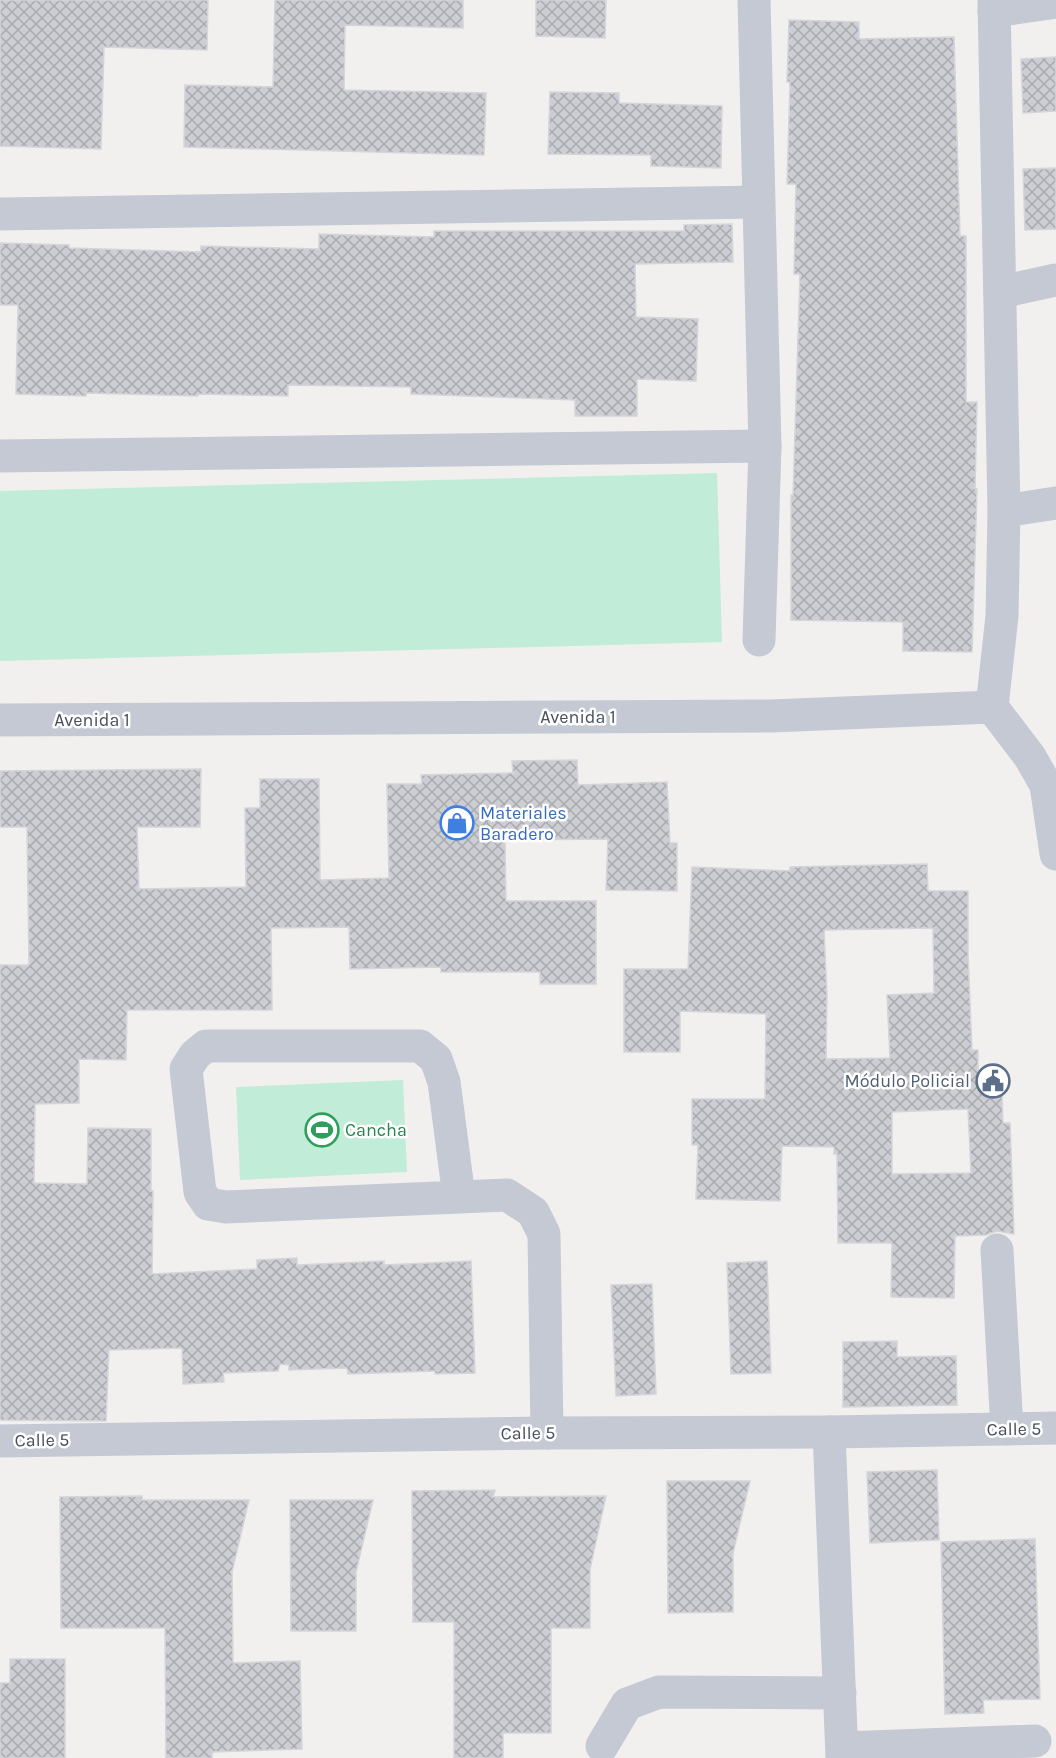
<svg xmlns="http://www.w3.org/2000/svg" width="1056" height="1758" font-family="Karla,sans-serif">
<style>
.green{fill:#c1ecd8}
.building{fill:url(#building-cross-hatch);stroke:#d4d5da;stroke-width:1.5;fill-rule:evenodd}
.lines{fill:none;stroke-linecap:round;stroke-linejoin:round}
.minor{stroke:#c4c9d3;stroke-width:33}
.labels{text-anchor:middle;stroke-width:5;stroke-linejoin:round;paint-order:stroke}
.street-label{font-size:18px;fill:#48505b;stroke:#fff}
.shop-label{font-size:18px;fill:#366cbe;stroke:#fff;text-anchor:start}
.service-label{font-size:18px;fill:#4e5e75;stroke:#fff;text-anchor:end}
.leisure-label{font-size:18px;fill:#27864d;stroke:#fff;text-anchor:start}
</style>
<defs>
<pattern id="building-cross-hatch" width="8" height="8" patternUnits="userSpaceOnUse" patternTransform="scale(1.5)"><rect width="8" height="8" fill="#ccced3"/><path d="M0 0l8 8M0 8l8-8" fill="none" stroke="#a8aaae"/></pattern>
</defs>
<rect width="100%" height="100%" fill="#f2f0ef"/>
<g class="green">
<polygon points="717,473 722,642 0,661 0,491"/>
<polygon points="403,1080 407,1172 240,1180 236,1087"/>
</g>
<g class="building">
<polygon points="0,0 208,0 207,50 104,47 101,149 0,146"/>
<polygon points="275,0 463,0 463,28 345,25 344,90 486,93 484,155 184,147 185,85 273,87"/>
<polygon points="536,0 606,0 605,38 536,36"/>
<polygon points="789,20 859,22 859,39 954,37 960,236 966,236 966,402 977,402 975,489 977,489 972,652 903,651 903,622 791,620 791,495 793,495 800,274 794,274 796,184 787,184 790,82 787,82"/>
<polygon points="1056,57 1056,111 1023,113 1021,59"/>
<polygon points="550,92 619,93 619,103 722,106 721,168 651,166 651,155 548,154"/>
<polygon points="1056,168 1056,229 1025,230 1023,169"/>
<polygon points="732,224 733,262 635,264 636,317 698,319 696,381 637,379 637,416 575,416 575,400 411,394 411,387 288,385 288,396 198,394 198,396 86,393 86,396 16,394 18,305 0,305 0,243 69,245 69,248 201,252 201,246 319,249 319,234 434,237 434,231 684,231 684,225"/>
<polygon points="577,760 578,785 667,782 670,843 677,843 677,891 606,890 608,839 505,840 506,901 596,901 596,984 540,984 540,972 441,972 441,967 350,969 349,927 271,928 272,1010 127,1010 126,1060 79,1059 79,1103 35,1104 34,1183 87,1184 88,1128 151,1129 151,1191 153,1191 152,1274 257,1269 257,1260 297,1258 297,1265 384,1261 384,1265 471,1261 475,1373 435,1374 435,1371 348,1374 347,1368 289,1370 289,1365 280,1364 278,1371 223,1373 224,1382 183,1384 182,1348 109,1350 106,1421 0,1420 0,965 29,965 27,827 0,827 0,771 201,769 200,827 137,827 139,889 246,887 245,808 260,808 260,779 319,779 320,880 389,878 387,784 422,784 421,775 513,773 512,761"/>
<path d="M927,864l1,27h40v63l4,96h6v21l23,-1 2,53h7l4,111 -17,-3 -11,4 -31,1 -1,62 -63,-1 1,-54h-54l-1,-89h-3v-7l-52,-1 -2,55 -84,-2 2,-54h-6v-46h73l1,-85 -86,-3v41h-56v-83h64l4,-102 98,4v-4zM933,928l1,65 -47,2 3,63 -64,1 1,-64 -3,-65zM968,1109l3,64 -79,1v-62z"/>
<polygon points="767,1261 771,1373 731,1374 727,1263"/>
<polygon points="652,1284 656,1394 616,1396 611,1285"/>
<polygon points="897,1341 897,1357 956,1356 957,1405 843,1407 843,1342"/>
<polygon points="937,1470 939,1540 870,1543 867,1472"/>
<polygon points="667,1481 750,1481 733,1553 733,1612 668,1613"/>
<polygon points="495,1490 493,1497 606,1496 590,1569 590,1628 551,1628 551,1733 503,1733 503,1758 454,1758 454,1622 413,1622 412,1491"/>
<polygon points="142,1496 142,1500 249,1500 232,1572 233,1663 300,1661 302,1749 212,1752 212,1758 166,1758 165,1628 61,1628 60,1497"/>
<polygon points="290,1500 373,1500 356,1572 356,1631 291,1631"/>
<polygon points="1035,1539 1040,1699 983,1700 984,1713 945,1714 941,1542"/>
<polygon points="10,1659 65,1659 65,1758 0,1758 0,1683 10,1683"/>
</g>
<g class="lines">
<g class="minor">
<polyline points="754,0 765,446 759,640"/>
<polyline points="994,11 1056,2"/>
<polyline points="0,214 758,202"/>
<polyline points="1000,292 1056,280"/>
<polyline points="0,456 765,446"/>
<polyline points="1004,511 1056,503"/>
<polyline points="992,707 1002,616 1004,511 994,0"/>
<polyline points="0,720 771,716 992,707 1030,757 1046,785 1056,854"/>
<polyline points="459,1197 444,1082 436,1059 420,1046 206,1046 195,1055 186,1069 200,1192 208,1204 226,1207 507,1195 533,1212 544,1234 547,1433"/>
<polyline points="997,1250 1007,1429"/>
<polyline points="829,1432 842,1758"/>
<polyline points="0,1441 547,1433 829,1432 1056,1428"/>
<polyline points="602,1746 627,1704 659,1692 840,1693"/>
<polyline points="843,1748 1035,1741"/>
</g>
</g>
<defs>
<symbol id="shop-ring" viewBox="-11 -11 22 22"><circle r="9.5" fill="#fff" stroke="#3f7fe0" stroke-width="1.5"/><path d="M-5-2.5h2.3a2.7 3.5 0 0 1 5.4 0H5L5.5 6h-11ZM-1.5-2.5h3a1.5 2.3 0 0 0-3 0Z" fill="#3f7fe0"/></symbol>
<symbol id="civic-ring" viewBox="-11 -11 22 22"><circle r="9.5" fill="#fff" stroke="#5c6f8a" stroke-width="1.5"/><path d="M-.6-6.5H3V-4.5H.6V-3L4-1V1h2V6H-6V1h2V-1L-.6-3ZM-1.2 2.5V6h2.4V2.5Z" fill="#5c6f8a"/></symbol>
<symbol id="stadium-ring" viewBox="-11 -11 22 22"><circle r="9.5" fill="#fff" stroke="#2e9e5b" stroke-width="1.5"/><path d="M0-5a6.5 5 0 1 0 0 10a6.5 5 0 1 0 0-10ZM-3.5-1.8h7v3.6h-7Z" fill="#2e9e5b"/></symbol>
</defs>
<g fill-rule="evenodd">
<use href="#shop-ring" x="438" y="804" width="38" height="38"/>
<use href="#civic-ring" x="974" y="1062" width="38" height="38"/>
<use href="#stadium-ring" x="303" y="1111" width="38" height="38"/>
</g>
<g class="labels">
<g class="street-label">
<text x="578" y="723">Avenida 1</text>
<text x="92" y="726">Avenida 1</text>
<text transform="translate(1014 1429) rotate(-1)" y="6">Calle 5</text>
<text transform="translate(528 1433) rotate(-1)" y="6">Calle 5</text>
<text transform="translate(42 1440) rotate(-1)" y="6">Calle 5</text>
</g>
<g class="shop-label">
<text x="480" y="819">Materiales<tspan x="480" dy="21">Baradero</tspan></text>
</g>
<g class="service-label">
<text x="970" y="1087">Módulo Policial</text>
</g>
<g class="leisure-label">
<text x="345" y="1136">Cancha</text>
</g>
</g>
</svg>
